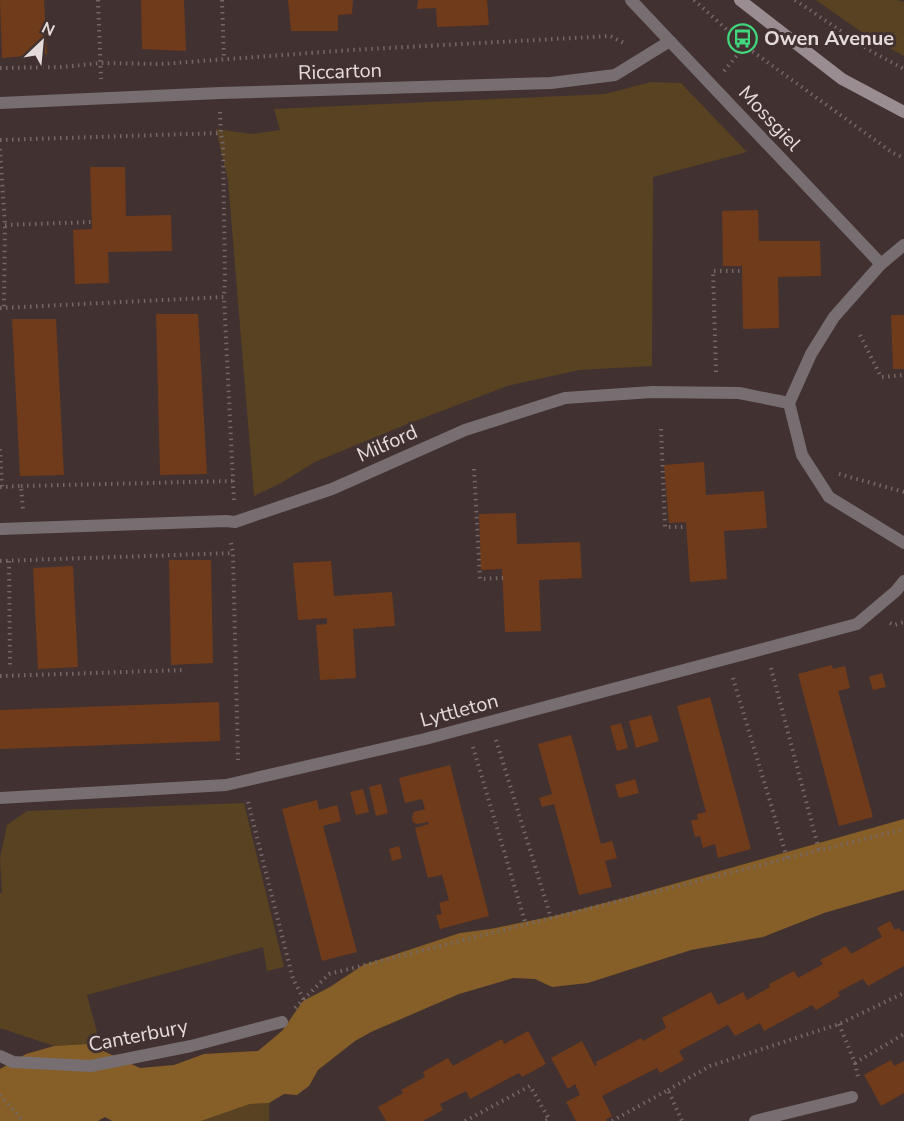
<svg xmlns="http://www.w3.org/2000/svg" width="904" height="1121" font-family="'Nunito Sans',sans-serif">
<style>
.green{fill:#584222}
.forest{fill:#855f27}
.building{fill:#703b1b}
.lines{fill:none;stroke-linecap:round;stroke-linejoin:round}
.path{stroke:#766867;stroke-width:4;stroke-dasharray:1.5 4.5;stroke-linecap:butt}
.street{stroke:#766e70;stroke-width:12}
.secondary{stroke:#998d91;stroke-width:12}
.labels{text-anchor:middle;stroke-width:6;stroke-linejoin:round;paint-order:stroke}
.poi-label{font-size:20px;font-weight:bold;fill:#e5dbda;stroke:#413130;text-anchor:start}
.street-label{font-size:20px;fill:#e5dbda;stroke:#413130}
</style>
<rect width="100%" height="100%" fill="#413130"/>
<g class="green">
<polygon points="816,0 897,0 904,2 904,56 867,36"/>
<polygon points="651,82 681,83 747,152 653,177 652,366 579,370 507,386 405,425 315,462 281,483 254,496 228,180 216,129 252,134 280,130 274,109 605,94"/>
<polygon points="244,803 284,967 267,971 263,947 87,995 98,1036 88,1044 54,1046 0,1028 0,893 2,893 0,858 7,825 27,811"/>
<polygon points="269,1103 269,1121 201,1121 250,1104"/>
</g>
<polygon class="forest" points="904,819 904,890 824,913 763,937 691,950 588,983 552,987 535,979 513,978 459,994 371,1032 355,1041 318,1070 309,1086 297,1095 284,1094 269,1103 250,1104 201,1121 112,1121 105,1117 98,1121 0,1121 0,1069 26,1054 54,1046 88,1044 140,1068 174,1065 204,1054 258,1051 282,1031 303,1001 330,987 363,965 460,933 490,929 554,916 624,898"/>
<g class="building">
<polygon points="0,0 44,0 47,54 2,58"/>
<polygon points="141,0 184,0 186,51 142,49"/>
<polygon points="288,0 353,0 352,14 338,15 338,31 291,31"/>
<polygon points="418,0 487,0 489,25 437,27 436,8 417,9"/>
<polygon points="90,167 125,167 126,216 171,215 172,251 108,252 109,283 75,284 73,230 92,229"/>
<polygon points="758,210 759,241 820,241 821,276 778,277 779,328 743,329 742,266 723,266 722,211"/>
<polygon points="156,314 198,314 207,474 160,475"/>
<polygon points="891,315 904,315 904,369 893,369"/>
<polygon points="12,319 56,319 64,475 20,476"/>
<polygon points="704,462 706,495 764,491 767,528 724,531 727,579 690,582 686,522 669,523 664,465"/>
<polygon points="516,513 517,544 580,542 582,578 539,580 541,631 505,632 502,569 481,570 479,514"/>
<polygon points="169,560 211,560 213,663 171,665"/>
<polygon points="331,561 334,596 392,592 395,626 353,629 356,678 320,680 316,625 327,624 327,618 298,620 293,563"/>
<polygon points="73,566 78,667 38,669 33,568"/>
<polygon points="832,665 833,669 845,666 850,688 838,691 873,817 839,826 798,674"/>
<polygon points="882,673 886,687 873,690 869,677"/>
<polygon points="710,697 751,849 718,858 715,844 703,848 700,836 695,837 691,821 698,819 697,814 706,812 677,706"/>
<polygon points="219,702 220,741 0,749 0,710"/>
<polygon points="651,715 659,741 636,748 629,721"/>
<polygon points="621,723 628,748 617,751 610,726"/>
<polygon points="571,735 601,844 612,841 617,858 605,861 612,887 579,895 554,804 542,807 539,798 552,794 538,744"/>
<polygon points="450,765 489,916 440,929 436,915 442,914 439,903 449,900 442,875 428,878 415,828 429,824 428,822 417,824 413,822 412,817 414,812 425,809 422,799 405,803 399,778"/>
<polygon points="635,779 639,793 619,798 615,785"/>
<polygon points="381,784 388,813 376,816 369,787"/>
<polygon points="363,789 369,812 356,815 350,792"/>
<polygon points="317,800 319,810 337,805 341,821 323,826 357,952 322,961 282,809"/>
<polygon points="399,846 402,858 392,861 389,849"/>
<polygon points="890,921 895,930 899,928 902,932 904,931 904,966 868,986 863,979 838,992 840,996 816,1010 812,1005 764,1031 760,1023 735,1036 728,1025 679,1051 684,1060 660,1073 657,1068 602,1096 612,1116 606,1119 607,1121 576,1121 566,1102 580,1095 575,1084 568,1089 551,1058 582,1041 595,1066 597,1065 596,1062 641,1038 643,1041 666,1028 662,1018 711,992 718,1005 743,992 747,1000 770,987 769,984 794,971 798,978 823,964 820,960 846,946 851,954 882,937 877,928"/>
<polygon points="528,1031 546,1064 522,1077 519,1073 470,1099 466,1091 440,1104 443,1110 423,1121 386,1121 378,1107 403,1093 401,1090 425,1077 423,1072 448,1058 453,1066 502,1039 504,1044"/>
<polygon points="891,1060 894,1066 904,1061 904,1093 881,1106 864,1075"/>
</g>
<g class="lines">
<g class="path">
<polyline points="98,0 101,79"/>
<polyline points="222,0 224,60"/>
<polyline points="694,0 745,46 893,153 904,158"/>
<polyline points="795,0 869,50 904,69"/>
<polyline points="0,68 62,67 101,63 161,64 351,50 610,36 626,44"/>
<polyline points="724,71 745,46"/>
<polyline points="220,112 221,133 223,145 225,278 224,297"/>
<polyline points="0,140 221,133"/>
<polyline points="0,149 5,225 4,307"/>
<polyline points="5,225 91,222"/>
<polyline points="0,308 224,297 234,501"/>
<polyline points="860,335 881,377 904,375"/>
<polyline points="716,372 713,271 742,271"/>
<polyline points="661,429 665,527 686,527"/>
<polyline points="0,449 2,487"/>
<polyline points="474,469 480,579 503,578"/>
<polyline points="839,474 904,492"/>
<polyline points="21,486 233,481"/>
<polyline points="0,487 21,486 23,509"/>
<polyline points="231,543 233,553 238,760"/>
<polyline points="0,561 233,553"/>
<polyline points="9,561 10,667"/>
<polyline points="890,623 894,625 904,622"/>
<polyline points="771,668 819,850"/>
<polyline points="0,676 186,670"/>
<polyline points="733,678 787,858"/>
<polyline points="496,740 551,918"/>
<polyline points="473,747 526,925"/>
<polyline points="248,802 293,979 304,1000"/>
<polyline points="295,1008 329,974 904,829"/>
<polyline points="839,1024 855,1063 904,1034"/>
<polyline points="855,1063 858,1077"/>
<polyline points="668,1090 710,1066 839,1024 904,993"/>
<polyline points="0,1095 23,1121"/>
<polyline points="465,1121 530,1086 549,1119 545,1121"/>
<polyline points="612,1121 668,1090 682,1121"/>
</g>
<g class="street">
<polyline points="631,0 881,264"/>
<polyline points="0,103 220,93 551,83 615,75 670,41"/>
<polyline points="904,245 881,264 834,317 811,354 789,403 802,455 829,497 904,543"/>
<polyline points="0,529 226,521 235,522 332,489 465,430 565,398 652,392 739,393 789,403"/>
<polyline points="0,798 226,785 425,739 857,624 896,591 904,581"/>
<polyline points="0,1056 13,1062 91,1066 191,1046 282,1022"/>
<polyline points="755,1121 852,1097"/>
</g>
<polyline class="secondary" points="740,0 842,79 904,112"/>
</g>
<defs>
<symbol id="bus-ring" viewBox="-11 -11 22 22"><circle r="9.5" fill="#413130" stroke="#41d77c" stroke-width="1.5"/><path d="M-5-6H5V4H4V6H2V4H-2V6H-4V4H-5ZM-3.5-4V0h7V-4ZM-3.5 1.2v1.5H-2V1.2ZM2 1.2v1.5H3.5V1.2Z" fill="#41d77c"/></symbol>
</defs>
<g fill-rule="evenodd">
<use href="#bus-ring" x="726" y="22" width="33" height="33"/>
</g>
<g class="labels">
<g class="poi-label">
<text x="764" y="45">Owen Avenue</text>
</g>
<g class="street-label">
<text transform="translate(340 71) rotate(-2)" y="7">Riccarton</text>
<text transform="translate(770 118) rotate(47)" y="7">Mossgiel</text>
<text transform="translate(387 443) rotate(-24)" y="7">Milford</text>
<text transform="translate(459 710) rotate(-15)" y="7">Lyttleton</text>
<text transform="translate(138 1035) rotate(-11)" y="7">Canterbury</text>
</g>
</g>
<g transform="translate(42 42) rotate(26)" stroke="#413130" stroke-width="4.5" paint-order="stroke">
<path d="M0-4.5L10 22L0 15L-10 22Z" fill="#e5dbda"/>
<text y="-9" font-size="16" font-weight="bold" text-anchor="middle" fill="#e5dbda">N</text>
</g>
</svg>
